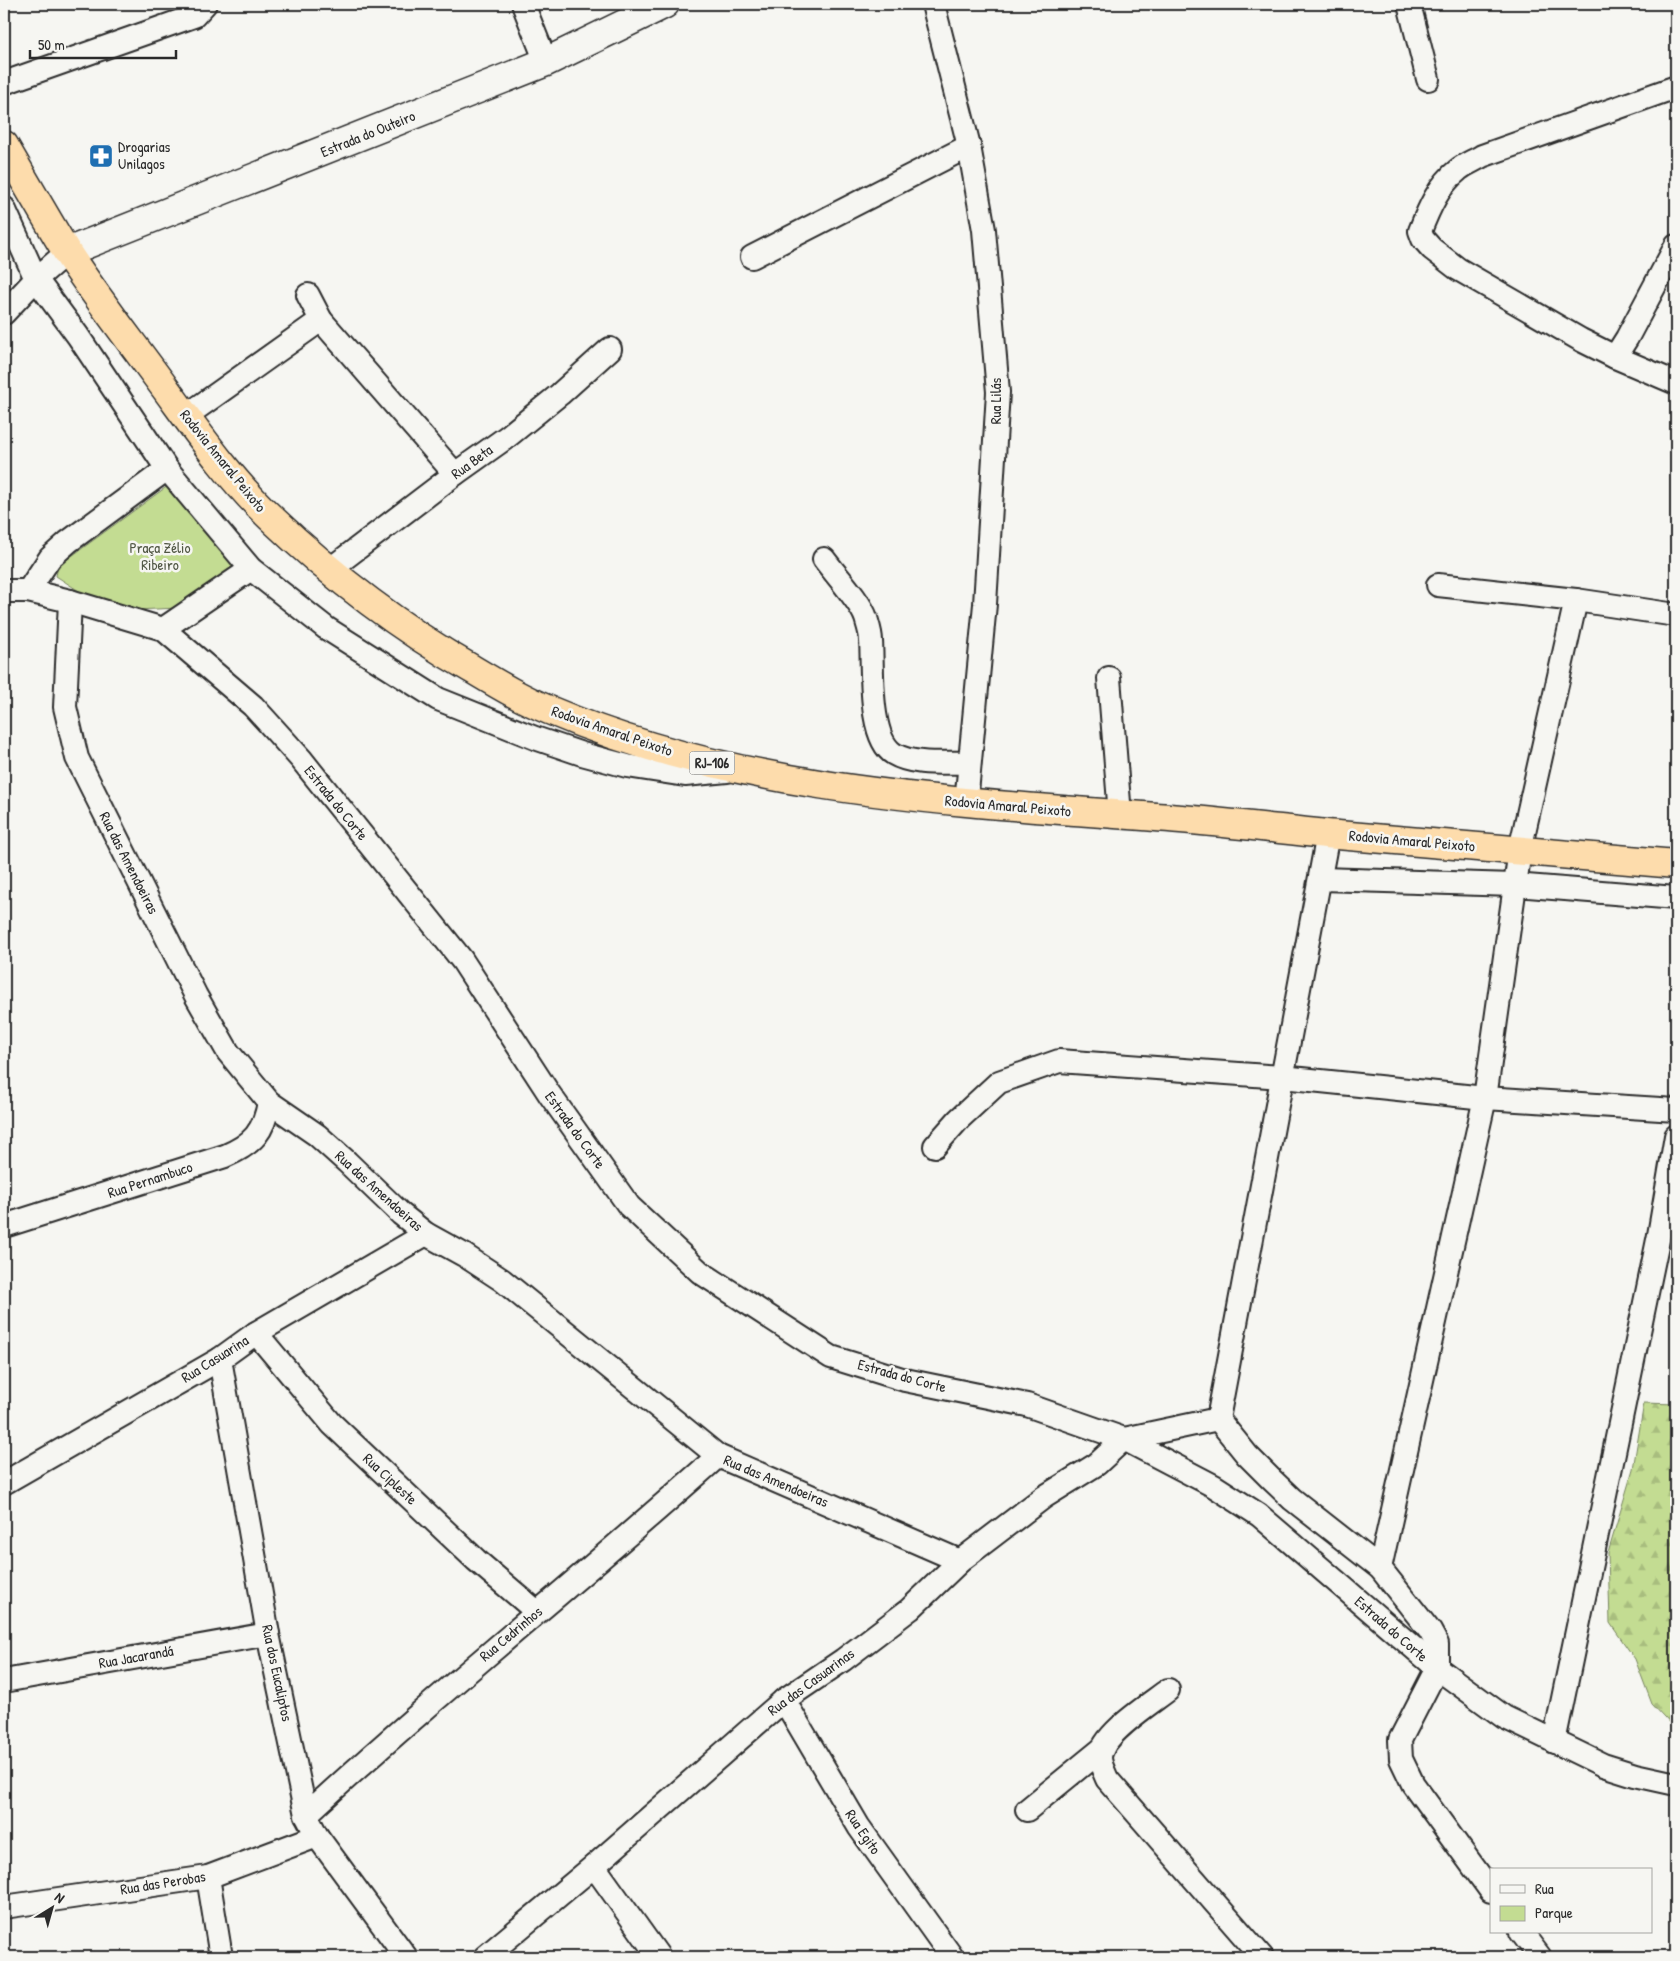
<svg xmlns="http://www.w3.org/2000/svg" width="1680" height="1961" font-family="'Patrick Hand',sans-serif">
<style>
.green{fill:#c3dc92;stroke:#77845e}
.forest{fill:url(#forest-firs);stroke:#77845e}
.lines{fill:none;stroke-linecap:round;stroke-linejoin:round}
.minor-casing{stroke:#2b2b2b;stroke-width:26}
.tertiary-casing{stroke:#2b2b2b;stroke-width:31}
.trunk-casing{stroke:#2b2b2b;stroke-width:31}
.minor{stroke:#f6f6f2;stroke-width:22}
.tertiary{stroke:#f6f6f2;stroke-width:28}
.trunk{stroke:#fddcac;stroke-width:28}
.labels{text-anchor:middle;stroke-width:5;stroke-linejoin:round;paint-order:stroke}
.shield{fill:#f6f6f2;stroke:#686867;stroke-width:1}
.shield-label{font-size:14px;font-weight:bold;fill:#2b2b2b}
.street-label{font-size:15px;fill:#2b2b2b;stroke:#f6f6f2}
.poi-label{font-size:15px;fill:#2b2b2b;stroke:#f6f6f2;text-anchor:start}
.park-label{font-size:15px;fill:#515745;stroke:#f6f6f2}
</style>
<defs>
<pattern id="forest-firs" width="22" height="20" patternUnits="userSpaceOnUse" patternTransform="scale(1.25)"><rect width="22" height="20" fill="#c3dc92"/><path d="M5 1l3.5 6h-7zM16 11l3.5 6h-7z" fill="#a8bd7e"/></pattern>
</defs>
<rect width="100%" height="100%" fill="#f6f6f2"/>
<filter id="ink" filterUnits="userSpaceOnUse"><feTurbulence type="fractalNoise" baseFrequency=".02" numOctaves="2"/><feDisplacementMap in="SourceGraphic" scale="10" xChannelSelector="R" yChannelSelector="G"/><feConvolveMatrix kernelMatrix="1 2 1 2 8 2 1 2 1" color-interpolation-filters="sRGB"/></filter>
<g filter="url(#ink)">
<polygon class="green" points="169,485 232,557 232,574 178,608 136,610 82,593 56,576 58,566"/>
<polygon class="forest" points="1644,1403 1676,1404 1676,1730 1652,1704 1635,1659 1610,1623 1608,1553 1633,1469"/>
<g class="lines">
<defs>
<g id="minor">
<polyline points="523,4 546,62"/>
<polyline points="933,4 969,146 984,230 998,392 985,604 966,803"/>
<polyline points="1409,4 1428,79"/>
<polyline points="4,83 194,16 205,4"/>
<path d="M1676,87l-194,69c-8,5 -17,8 -24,14 -19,15 -29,38 -38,61l3,8 9,10 26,20 123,71 34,17 12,-19 49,-92"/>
<polyline points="4,208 36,279 78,336 167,469 251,569 326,628 438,699 535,738 582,754 627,766 685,775 727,771"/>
<polyline points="752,257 969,146"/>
<polyline points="308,295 321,320 455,474"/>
<polyline points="4,313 36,279 67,252"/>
<polyline points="1615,357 1676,383"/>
<polyline points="186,416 321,320"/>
<path d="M824,559c11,15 37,43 42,59 2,7 5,15 5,23 2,27 -3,97 23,113 20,12 53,8 75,9"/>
<polyline points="329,570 455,474 507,437 560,394 610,349"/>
<polyline points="1438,585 1576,600 1676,615"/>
<polyline points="4,591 28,591 70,601 163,629 253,706 301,759 462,960 550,1095 629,1206 700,1272 831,1357 905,1380 1027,1405 1124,1439 1218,1419"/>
<polyline points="28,591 50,558 68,542 167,469"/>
<polyline points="70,601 65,707 77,758 196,996 228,1052 269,1102 317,1135 347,1162 401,1214 426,1234 464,1255 502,1280 718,1456 960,1561"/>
<polyline points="163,629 251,569"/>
<polyline points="1109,678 1120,815"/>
<polyline points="1328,834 1218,1419 1247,1455 1271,1479 1292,1499 1380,1568 1430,1631 1437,1644 1437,1668 1400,1740 1401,1759 1413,1784 1491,1891"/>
<polyline points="1321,879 1514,885 1676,898"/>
<polyline points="935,1146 959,1119 999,1082 1059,1061 1282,1077 1485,1098 1676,1110"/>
<path d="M4,1226l221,-70c28,-12 39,-24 44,-54"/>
<polyline points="256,1333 332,1424 476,1560 537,1612"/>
<polyline points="220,1359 268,1634 306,1815 317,1836 406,1957"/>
<polyline points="4,1483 220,1359 256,1333 426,1234"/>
<polyline points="1380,1568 1485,1098 1520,850 1576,600"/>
<polyline points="4,1681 268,1634"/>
<path d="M1168,1690c-18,14 -66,44 -68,67 0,8 4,14 7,22l155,178"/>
<polyline points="784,1700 859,1827 952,1957"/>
<polyline points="1554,1742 1659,1235 1676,1136"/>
<polyline points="1027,1810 1103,1748"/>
<path d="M306,1815c134,-124 276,-237 412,-359"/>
<polyline points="594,1866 659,1957"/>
<polyline points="208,1877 221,1957"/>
<polyline points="4,1907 208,1877 317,1836"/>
<polyline points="1521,1932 1540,1957"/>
<polyline points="485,1957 594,1866 784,1700 843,1660 910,1609 960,1561 1044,1497 1097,1464 1124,1439 1214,1486 1259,1515 1437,1668 1504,1717 1603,1765 1635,1775 1676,1784"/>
</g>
<polyline id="tertiary" points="67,252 546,62 665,4"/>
<path id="trunk" d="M4,145c21,36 42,73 64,109 30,46 65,90 97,134 33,45 65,91 105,129 62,59 128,110 202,152 25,15 50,30 77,41 199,85 419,92 632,109 48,4 97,10 145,15 117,10 234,19 350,30"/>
</defs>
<use href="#minor" class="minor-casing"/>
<use href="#tertiary" class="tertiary-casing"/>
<use href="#trunk" class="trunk-casing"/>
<use href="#minor" class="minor"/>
<use href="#tertiary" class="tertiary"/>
<use href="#trunk" class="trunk"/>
</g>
</g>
<defs>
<symbol id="pharmacy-square" viewBox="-11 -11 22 22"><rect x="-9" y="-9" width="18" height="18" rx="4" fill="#1f6fb2" stroke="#f6f6f2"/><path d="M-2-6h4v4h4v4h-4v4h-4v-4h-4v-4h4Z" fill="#fff"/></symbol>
</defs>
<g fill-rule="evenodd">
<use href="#pharmacy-square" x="87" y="142" width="28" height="28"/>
</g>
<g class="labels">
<rect class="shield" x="689.5" y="751.5" width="45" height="23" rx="4"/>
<g class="shield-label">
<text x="712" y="768">RJ-106</text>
</g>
<g class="street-label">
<text transform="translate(368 134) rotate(-22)" y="5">Estrada do Outeiro</text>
<text transform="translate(996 401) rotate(-90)" y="5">Rua Lilás</text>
<text transform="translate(223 461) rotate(51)" y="5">Rodovia Amaral Peixoto</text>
<text transform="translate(472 462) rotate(-36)" y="5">Rua Beta</text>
<text transform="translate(612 731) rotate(19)" y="5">Rodovia Amaral Peixoto</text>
<text transform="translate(336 803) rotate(51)" y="5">Estrada do Corte</text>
<text transform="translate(1008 806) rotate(5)" y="5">Rodovia Amaral Peixoto</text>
<text transform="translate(1412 841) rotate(5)" y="5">Rodovia Amaral Peixoto</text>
<text transform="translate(129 863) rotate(63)" y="5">Rua das Amendoeiras</text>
<text transform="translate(575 1130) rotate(54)" y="5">Estrada do Corte</text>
<text transform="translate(150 1180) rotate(-18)" y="5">Rua Pernambuco</text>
<text transform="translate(379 1191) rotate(42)" y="5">Rua das Amendoeiras</text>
<text transform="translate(215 1359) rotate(-32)" y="5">Rua Casuarina</text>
<text transform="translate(902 1376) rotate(15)" y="5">Estrada do Corte</text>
<text transform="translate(390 1479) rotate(43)" y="5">Rua Cipleste</text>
<text transform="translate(776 1481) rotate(23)" y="5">Rua das Amendoeiras</text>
<text transform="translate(1391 1629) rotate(41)" y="5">Estrada do Corte</text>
<text transform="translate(511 1634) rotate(-40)" y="5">Rua Cedrinhos</text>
<text transform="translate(136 1657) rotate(-10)" y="5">Rua Jacarandá</text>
<text transform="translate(277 1673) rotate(78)" y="5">Rua dos Eucaliptos</text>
<text transform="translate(811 1682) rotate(-36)" y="5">Rua das Casuarinas</text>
<text transform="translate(863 1832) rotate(56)" y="5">Rua Egito</text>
<text transform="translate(163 1883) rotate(-9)" y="5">Rua das Perobas</text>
</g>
<g class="poi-label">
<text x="118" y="152">Drogarias<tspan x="118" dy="17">Unilagos</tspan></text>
</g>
<g class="park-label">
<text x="160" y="553">Praça Zélio<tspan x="160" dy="17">Ribeiro</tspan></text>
</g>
</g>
<rect width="1680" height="1961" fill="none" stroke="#f6f6f2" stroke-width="20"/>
<rect x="10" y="10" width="1660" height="1941" fill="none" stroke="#2b2b2b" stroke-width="2" filter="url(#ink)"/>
<rect x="1490" y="1868" width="162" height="65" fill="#f6f6f2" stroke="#a5a5a2"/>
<rect x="1500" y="1885" width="25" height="8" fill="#f6f6f2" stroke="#a5a5a2"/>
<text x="1535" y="1894" font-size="15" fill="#2b2b2b">Rua</text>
<rect x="1500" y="1906" width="25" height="15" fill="#c3dc92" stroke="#a5a5a2"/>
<text x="1535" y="1918" font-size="15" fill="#2b2b2b">Parque</text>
<g transform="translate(52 1908) rotate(37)" stroke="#f6f6f2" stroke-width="4" paint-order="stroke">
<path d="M0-4L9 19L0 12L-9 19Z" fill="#2b2b2b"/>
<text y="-8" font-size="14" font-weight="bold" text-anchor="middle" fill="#2b2b2b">N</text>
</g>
<path d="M30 50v8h146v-8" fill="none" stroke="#2b2b2b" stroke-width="2.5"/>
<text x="38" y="50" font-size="15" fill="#2b2b2b" stroke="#f6f6f2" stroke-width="4" paint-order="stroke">50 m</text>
</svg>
